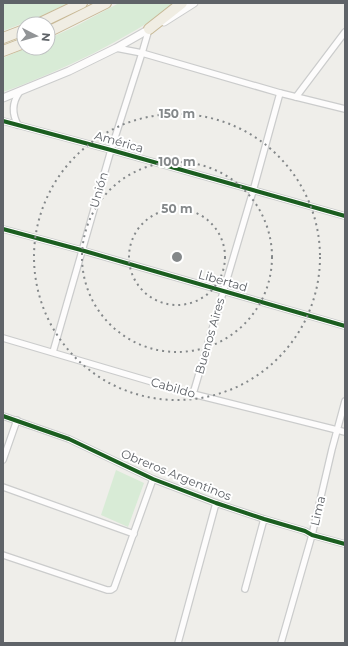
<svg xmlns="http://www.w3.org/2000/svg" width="348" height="646" font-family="Montserrat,sans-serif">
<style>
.green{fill:#d8ebd6}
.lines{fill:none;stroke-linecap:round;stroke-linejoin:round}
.minor-casing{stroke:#cbcccc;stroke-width:8}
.tertiary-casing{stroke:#cbcccc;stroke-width:9}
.motorway-casing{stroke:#c8b996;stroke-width:12}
.minor{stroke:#fdfcfc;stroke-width:5.5}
.tertiary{stroke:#fdfcfc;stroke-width:7}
.motorway{stroke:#f0ede3;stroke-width:10}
.cycleway-casing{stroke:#fff;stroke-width:6}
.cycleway{stroke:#1b5e20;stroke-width:4}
.ring{fill:none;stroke:#84888a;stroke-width:2;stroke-dasharray:2 4}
.labels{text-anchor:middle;stroke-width:4;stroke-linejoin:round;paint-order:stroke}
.street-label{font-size:12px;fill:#5f6368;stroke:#fff}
.centre{fill:#84888a;stroke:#fff;stroke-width:2}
.ring-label{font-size:12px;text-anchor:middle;font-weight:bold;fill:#84888a;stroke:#fff;stroke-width:4;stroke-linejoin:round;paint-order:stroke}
</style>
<rect width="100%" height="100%" fill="#efeeea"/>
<g class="green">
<polygon points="3,3 68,3 39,17 3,31"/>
<path d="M119,3h59c-55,38 -112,66 -175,89v-34l23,-10h22v-9l28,-13z"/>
<polygon points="116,470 144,483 128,527 101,515"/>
</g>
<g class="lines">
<defs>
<g id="minor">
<polyline points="116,48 142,53 280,93 345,109"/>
<polyline points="296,97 345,32"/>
<polyline points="3,121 111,150 345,216"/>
<path d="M18,125c-6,-11 -6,-22 1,-32"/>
<polyline points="3,229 81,250 345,326"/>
<polyline points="3,338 193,394 345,432"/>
<polyline points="53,352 111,150 142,53 149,29"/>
<polyline points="193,394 253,191 280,93"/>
<polyline points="3,416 69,439 153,479 216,503 264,519 305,531 312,535 345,544"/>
<polyline points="3,460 17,420"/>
<polyline points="3,487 134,534"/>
<polyline points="3,555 107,590 111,590 114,588 153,479"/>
<polyline points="245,589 264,519"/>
<polyline points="178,643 216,503"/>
<polyline points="281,643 312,535 332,449 345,401"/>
</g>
<g id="tertiary">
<polyline points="164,22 194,3"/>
<polyline points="3,98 69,71 116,48 153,27"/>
</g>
<g id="motorway">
<polyline points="38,24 82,3"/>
<polyline points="149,29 182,3"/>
<polyline points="48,32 106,3"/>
<polyline points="3,38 24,30"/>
<polyline points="3,51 24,43"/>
</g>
</defs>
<use href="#minor" class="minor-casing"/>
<use href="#tertiary" class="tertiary-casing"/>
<use href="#motorway" class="motorway-casing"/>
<use href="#minor" class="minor"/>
<use href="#tertiary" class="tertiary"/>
<use href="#motorway" class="motorway"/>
<defs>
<g id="cycleway">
<polyline points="3,121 111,150 345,216"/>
<polyline points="3,229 81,250 345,326"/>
<polyline points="3,416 69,439 153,479 216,503 264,519 305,531 312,535 345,544"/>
</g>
</defs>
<use href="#cycleway" class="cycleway-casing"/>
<use href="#cycleway" class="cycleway"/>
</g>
<g class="ring">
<circle cx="177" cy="257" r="48"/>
<circle cx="177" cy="257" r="95"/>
<circle cx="177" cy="257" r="143"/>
</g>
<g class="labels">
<g class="street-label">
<text transform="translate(119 142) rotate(16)" y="4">América</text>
<text transform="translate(99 190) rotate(-74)" y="4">Unión</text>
<text transform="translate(223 281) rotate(16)" y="4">Libertad</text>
<text transform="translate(210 336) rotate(-74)" y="4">Buenos Aires</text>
<text transform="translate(173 388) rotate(16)" y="4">Cabildo</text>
<text transform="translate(176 475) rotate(22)" y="4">Obreros Argentinos</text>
<text transform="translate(318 511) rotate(-77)" y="4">Lima</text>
</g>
</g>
<circle cx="177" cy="257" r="6" class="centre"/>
<g class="ring-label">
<text x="177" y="118">150 m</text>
<text x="177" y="166">100 m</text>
<text x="177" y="213">50 m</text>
</g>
<rect width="348" height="646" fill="none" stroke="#5f6368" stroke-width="8"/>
<g transform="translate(36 36) rotate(96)"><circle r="19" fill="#ffffff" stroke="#bfc1c3"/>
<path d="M0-3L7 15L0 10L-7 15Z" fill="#919496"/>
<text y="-6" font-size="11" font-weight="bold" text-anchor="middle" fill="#5f6368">N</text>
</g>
</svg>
